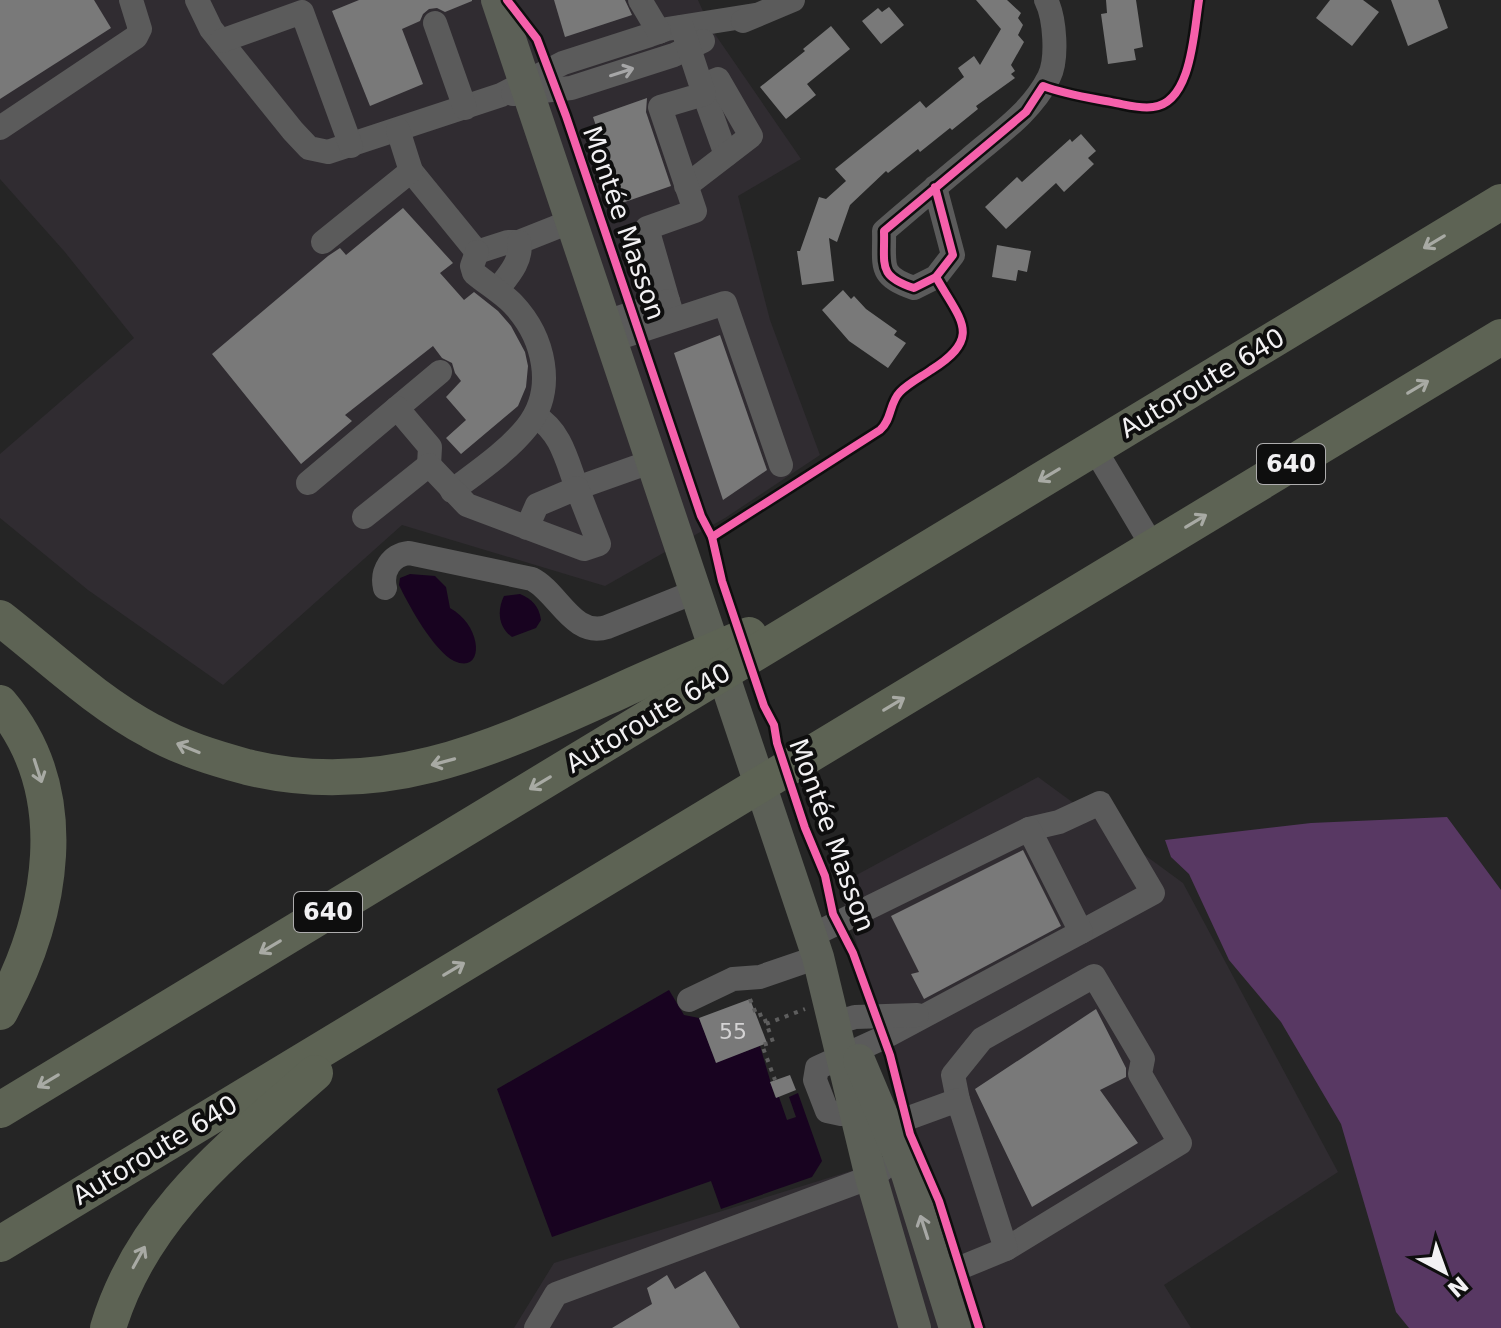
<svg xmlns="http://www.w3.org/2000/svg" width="1501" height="1328" font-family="'DejaVu Sans',sans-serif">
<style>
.built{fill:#302c31}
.forest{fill:#583863}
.water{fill:#180320}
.building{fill:#797979}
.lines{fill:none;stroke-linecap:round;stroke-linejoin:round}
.path{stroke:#5e5e5e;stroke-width:4;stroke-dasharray:4 6;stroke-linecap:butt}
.minor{stroke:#5b5b5b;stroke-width:24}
.major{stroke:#5c6057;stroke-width:32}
.highway{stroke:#5d6354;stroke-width:36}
.cycleway-casing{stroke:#0e0e0e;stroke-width:13}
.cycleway{stroke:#f560ab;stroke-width:8}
.oneway{stroke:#a6a6a7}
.oneway2{stroke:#a8aaa4}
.oneway3{stroke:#a7a8a5}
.labels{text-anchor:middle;stroke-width:8;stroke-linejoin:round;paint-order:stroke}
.number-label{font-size:22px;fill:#d4d3d4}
.shield{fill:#0e0e0e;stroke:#aeadae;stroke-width:2}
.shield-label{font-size:24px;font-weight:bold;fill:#f2f1f3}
.street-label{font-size:26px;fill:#f2f1f3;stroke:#0e0e0e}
</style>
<rect width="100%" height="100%" fill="#252525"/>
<g class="built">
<polygon points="0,0 698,0 710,27 801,159 738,196 770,320 820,455 725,518 605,586 402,525 223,685 88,590 0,518 0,454 134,338 64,251 0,179"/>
<polygon points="1038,777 1183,883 1338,1172 1164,1285 1191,1328 514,1328 554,1263 922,1149 838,885"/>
</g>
<polygon class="forest" points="1447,817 1501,890 1501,1328 1409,1328 1396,1312 1341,1124 1281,1022 1229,960 1189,874 1171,857 1165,840 1311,823"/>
<g class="water">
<path d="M410,574l25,2 11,11 4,21c33,18 35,67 4,53 -20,-10 -45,-55 -55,-76l1,-7z"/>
<path d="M520,594c12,5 19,12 21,26l-5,8 -24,9c-14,-10 -15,-27 -8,-41z"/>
<polygon points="669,990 684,1015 699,1018 716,1062 760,1046 775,1097 779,1097 787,1120 796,1117 789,1097 798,1093 822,1161 812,1177 721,1209 711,1181 552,1237 497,1089"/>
</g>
<g class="building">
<polygon points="0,0 94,0 111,28 0,99"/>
<polygon points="359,0 472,0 472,1 445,12 437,8 429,9 423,14 420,21 402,29 423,84 370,106 332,11"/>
<polygon points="554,0 625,0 632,15 565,37"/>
<polygon points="976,0 1007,0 1021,13 1018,18 1023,25 1018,35 1024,42 1011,65 1015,71 1011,74 1015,78 976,106 978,109 952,130 950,128 920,152 918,149 888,173 886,171 850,205 837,242 829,238 834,281 802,285 797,251 800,251 819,197 826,199 846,181 835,169 920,101 926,108 964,77 958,68 974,56 980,65 1001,29"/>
<polygon points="1106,0 1136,0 1143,47 1134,49 1136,60 1108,64 1101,14 1107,13"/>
<polygon points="1330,0 1363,0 1379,12 1352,46 1316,18"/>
<polygon points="1391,0 1438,0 1448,28 1408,46"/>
<polygon points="889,7 904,25 881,44 862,21 878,8 882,12"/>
<polygon points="831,26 850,49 807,84 816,95 786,119 760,87 805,51 803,49"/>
<polygon points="647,98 646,112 671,186 622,203 593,117"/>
<polygon points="1081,134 1096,151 1088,158 1094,164 1064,192 1056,183 1006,229 985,207 1017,177 1022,182 1070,139 1072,142"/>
<polygon points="403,208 453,263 440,273 464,300 474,292 498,311 511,326 525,352 528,366 526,387 518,406 461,454 446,438 466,420 446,397 461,381 455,373 452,363 442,358 433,346 345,415 352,421 301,464 212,354 328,256 340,248 346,255"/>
<polygon points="997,245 1031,251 1027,272 1018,270 1016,281 992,277"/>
<polygon points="843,290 851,299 854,296 866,309 897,331 894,335 906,343 888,368 849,341 822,310"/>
<polygon points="720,335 767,470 723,500 674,353"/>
<polygon points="1023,850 1061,926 924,999 911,974 919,972 891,916"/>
<polygon points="750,999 767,1043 716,1063 699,1018"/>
<polygon points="1096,1009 1126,1068 1126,1077 1100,1090 1138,1143 1032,1207 975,1089"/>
<polygon points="790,1075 796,1090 776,1098 770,1082"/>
<polygon points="705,1271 740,1328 612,1328 652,1304 647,1288 667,1275 675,1289"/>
</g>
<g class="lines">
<g class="path">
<polyline points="750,999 757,1016 763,1014 773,1042 762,1045 775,1080"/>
<polyline points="766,1024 805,1009"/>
</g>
<g class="minor">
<polyline points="197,0 211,29 293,131 309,148 328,152 501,95 563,63 650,35 667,29 755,15"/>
<polyline points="640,0 659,32"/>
<polyline points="743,21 793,0"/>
<polyline points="435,23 465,108"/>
<polyline points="221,41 302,12 351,146"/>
<polyline points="513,94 571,88 674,55 703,41"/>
<polyline points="704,94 726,155"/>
<polyline points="0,128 136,37 140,29 131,0"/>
<polyline points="411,171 477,252 508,242 519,242 572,221"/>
<polyline points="686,186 751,136 718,79 701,86"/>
<path d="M935,187l18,68 -17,22 -22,11c-37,-12 -29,-23 -30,-57 28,-24 56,-48 84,-71 29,-25 63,-47 81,-83 9,-18 6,-59 -3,-77"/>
<polyline points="323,242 411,171 398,130"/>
<path d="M497,290c11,-14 26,-30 22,-48"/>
<polyline points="668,301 647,228 695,211 660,107 704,94 682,27"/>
<polyline points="606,322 668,301 672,314"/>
<polyline points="612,340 725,303 781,465"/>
<polyline points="397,408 440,372"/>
<path d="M535,416c26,15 32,45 42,72l76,-27"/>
<polyline points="1094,448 1153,547"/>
<polyline points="308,483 397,408 430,447 429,465"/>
<path d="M452,491c25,-19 55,-39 75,-64 30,-38 17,-90 -14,-123 -12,-12 -26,-20 -39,-31l-2,-7 5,-14"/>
<polyline points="364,517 429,465 467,505 584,549 599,544 577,488 537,505 527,528"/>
<path d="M385,588c-4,-17 6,-33 24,-35l123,26c26,13 41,59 75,48l90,-36"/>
<polyline points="1029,829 1059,822 1100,803 1153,893 1081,932"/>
<polyline points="811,936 1029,829 1081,932 887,1036 817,1068 815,1080 827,1111 841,1114 868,1106"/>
<polyline points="689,1000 733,979 760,977 818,957"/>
<polyline points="835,1023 855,1017 917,1015"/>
<polyline points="958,1100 953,1075 982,1039 1094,976 1143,1059 1140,1074 1180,1143 1006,1249"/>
<polyline points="873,1131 958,1100 1006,1249 940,1276"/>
<polyline points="536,1328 556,1294 871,1177 883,1169"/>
</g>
<g class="major">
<polyline points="497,0 818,957 871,1177 915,1328"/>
<polyline points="859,1060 907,1174 955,1328"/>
</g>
<g class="highway">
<path d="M0,618c49,38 95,83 151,113 30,17 63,27 96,36 138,34 251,-21 373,-76 43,-20 86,-37 129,-56"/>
<path d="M0,703c76,90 52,214 0,309"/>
<polyline points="0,1110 1501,202"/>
<polyline points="0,1244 1501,337"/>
<path d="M108,1328c35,-115 121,-179 207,-255"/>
</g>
<defs>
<g id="cycleway">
<polyline points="507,0 537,39 566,116 701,516 712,537 722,581 764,706 774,725 777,743 805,828 825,876 833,914 853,953 890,1055 910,1134 939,1201 979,1328"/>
<path d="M935,187l18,68 -17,22 -22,11c-37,-12 -29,-23 -30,-57l142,-119 17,-26c24,9 48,12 73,17 11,2 25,6 37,4 39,-4 41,-77 46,-107"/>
<path d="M712,537l168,-107c12,-10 9,-27 20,-38 9,-9 21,-15 31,-22 53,-33 29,-50 5,-93"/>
</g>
</defs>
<use href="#cycleway" class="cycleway-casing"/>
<use href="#cycleway" class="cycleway"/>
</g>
<defs><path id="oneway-shaft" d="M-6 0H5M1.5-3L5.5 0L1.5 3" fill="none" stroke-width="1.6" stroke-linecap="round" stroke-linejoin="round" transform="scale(2)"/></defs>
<use class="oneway" href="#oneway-shaft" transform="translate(622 72) rotate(-18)"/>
<g class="oneway2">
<use href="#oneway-shaft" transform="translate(1434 242) rotate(149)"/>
<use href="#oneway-shaft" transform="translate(1418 387) rotate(-31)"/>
<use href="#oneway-shaft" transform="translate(1049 475) rotate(149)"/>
<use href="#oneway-shaft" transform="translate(1196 521) rotate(-31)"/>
<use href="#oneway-shaft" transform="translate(894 704) rotate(-31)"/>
<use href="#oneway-shaft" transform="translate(188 748) rotate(-158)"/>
<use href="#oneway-shaft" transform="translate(443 762) rotate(165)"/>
<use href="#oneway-shaft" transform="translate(38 771) rotate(72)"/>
<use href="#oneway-shaft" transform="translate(540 783) rotate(149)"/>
<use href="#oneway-shaft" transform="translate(270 947) rotate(149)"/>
<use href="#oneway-shaft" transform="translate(454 969) rotate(-31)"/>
<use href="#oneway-shaft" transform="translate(48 1081) rotate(149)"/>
<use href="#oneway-shaft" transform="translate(139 1257) rotate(-61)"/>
</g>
<use class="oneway3" href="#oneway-shaft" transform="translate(924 1227) rotate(-108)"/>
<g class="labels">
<g class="number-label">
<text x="733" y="1039">55</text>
</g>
<g class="shield">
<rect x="1257" y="444" width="68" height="40" rx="6"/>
<rect x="294" y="892" width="68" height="40" rx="6"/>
</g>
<g class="shield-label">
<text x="1291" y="472">640</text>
<text x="328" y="920">640</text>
</g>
<g class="street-label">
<text transform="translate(624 223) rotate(71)" y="9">Montée Masson</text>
<text transform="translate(1202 383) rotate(-31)" y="9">Autoroute 640</text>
<text transform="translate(648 718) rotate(-31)" y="9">Autoroute 640</text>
<text transform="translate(832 835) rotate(70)" y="9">Montée Masson</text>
<text transform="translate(155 1150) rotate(-31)" y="9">Autoroute 640</text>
</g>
</g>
<g transform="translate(1445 1272) rotate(139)" stroke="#0e0e0e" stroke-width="6" paint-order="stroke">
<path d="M0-6L14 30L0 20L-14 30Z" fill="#f2f1f3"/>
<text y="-12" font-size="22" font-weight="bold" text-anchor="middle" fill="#f2f1f3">N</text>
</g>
</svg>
